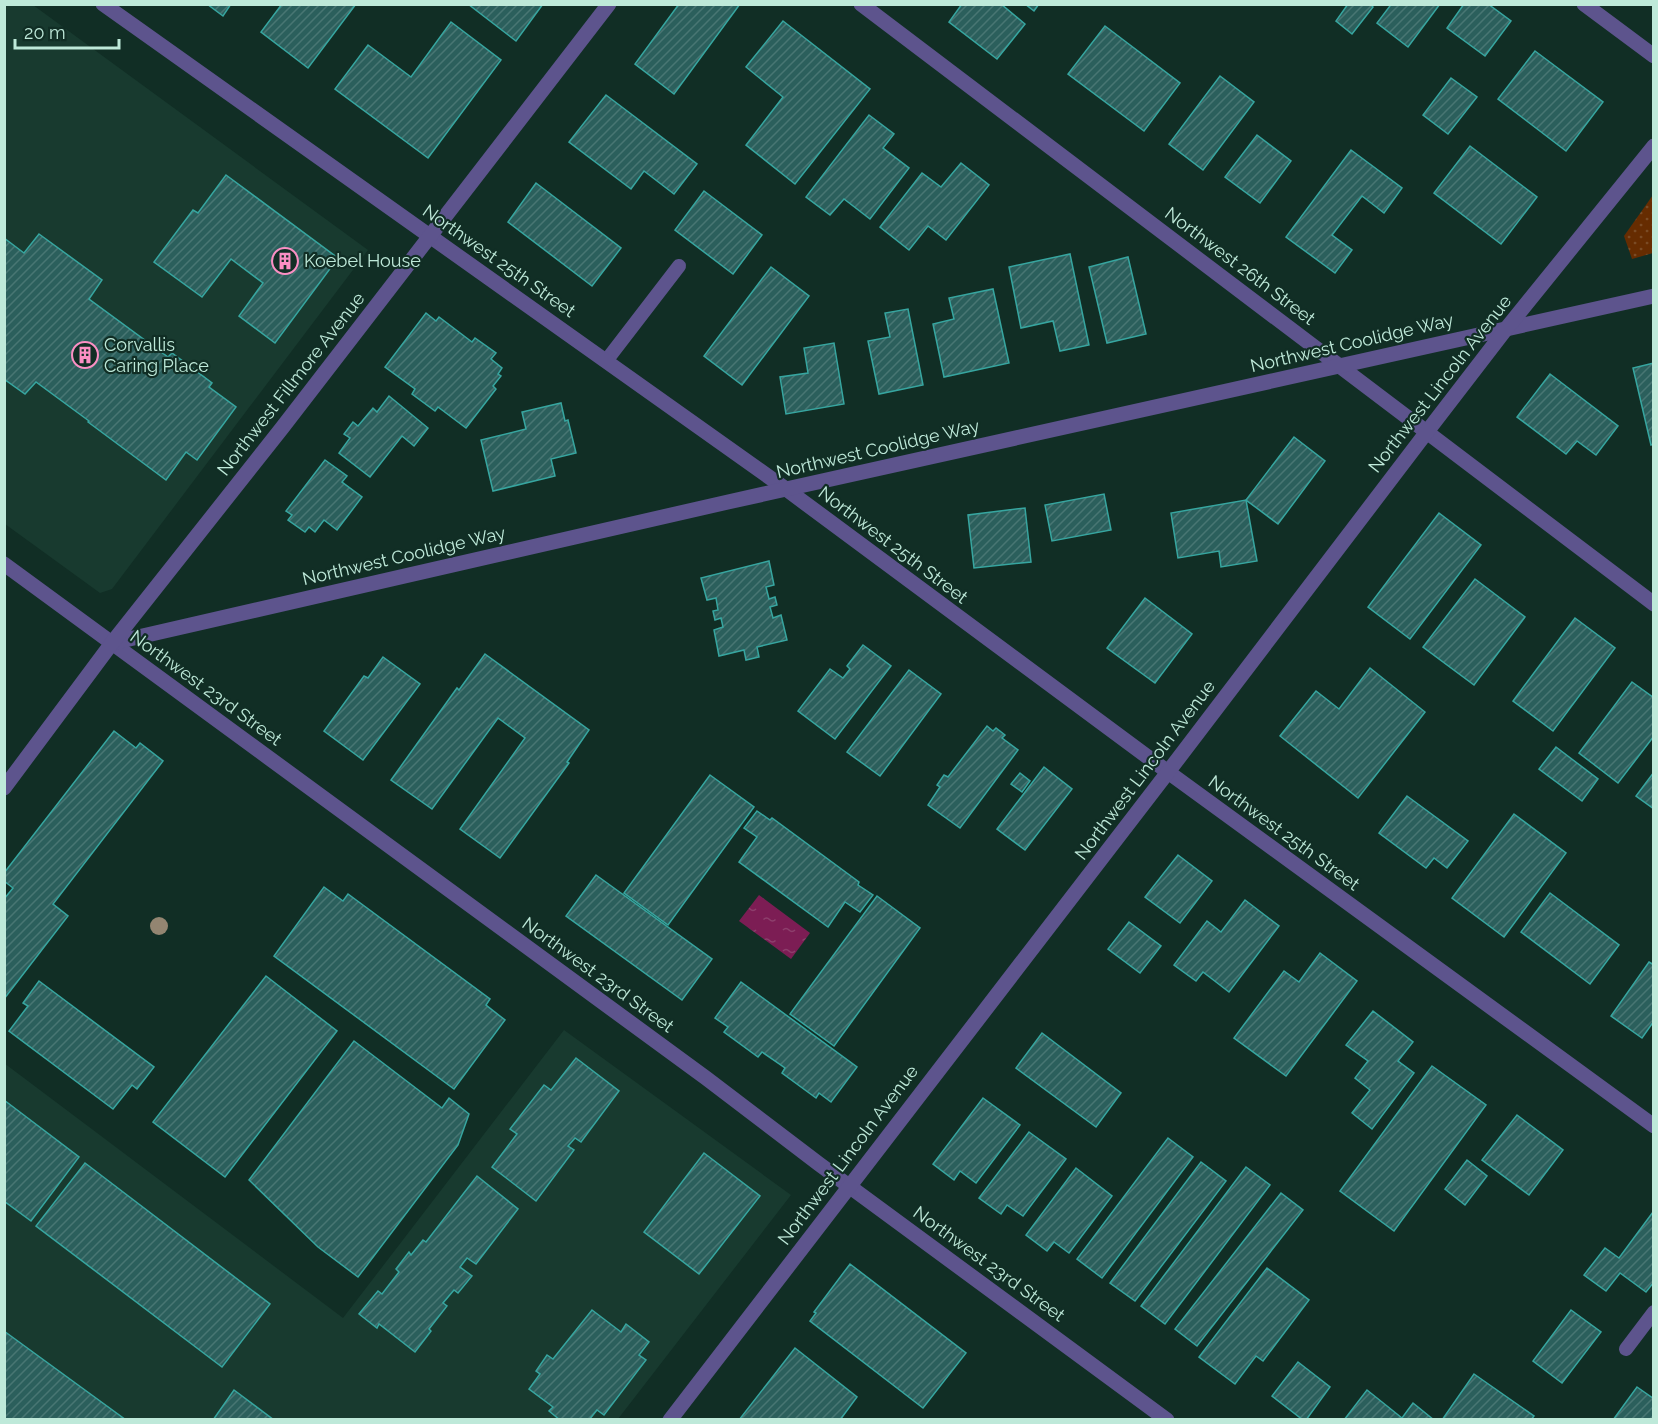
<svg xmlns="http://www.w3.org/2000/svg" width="1658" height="1424" font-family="Raleway,sans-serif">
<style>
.built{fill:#183a2f}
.park{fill:url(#park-dots)}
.water{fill:url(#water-ripples)}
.building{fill:url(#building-hatch);stroke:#37a6a0;stroke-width:1.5}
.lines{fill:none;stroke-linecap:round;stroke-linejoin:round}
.lane{stroke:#5d548d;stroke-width:14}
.street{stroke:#5d548d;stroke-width:15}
.tree{fill:#938571}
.labels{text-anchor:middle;stroke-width:4.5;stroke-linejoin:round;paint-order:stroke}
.poi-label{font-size:18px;fill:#bee9d9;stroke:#112e25;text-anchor:start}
.street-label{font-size:18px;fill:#bee9d9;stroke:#112e25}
</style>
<defs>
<pattern id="park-dots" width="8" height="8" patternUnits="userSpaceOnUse" patternTransform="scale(1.5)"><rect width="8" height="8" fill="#662c01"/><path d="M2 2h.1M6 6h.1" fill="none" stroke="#7a4b25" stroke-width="1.8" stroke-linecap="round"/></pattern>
<pattern id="water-ripples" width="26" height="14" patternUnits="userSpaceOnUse" patternTransform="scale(1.5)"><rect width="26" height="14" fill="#7c1d54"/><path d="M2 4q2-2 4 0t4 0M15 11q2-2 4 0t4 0" fill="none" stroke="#8d3e6c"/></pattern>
<pattern id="building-hatch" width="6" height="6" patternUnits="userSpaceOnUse" patternTransform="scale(1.5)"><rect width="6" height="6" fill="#2b5f5c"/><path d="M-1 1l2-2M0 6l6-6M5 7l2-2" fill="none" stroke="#487673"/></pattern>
</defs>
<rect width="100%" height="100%" fill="#112e25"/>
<g class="built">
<polygon points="5,5 33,5 368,250 112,589 100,593 5,524"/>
<polygon points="564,1030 791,1195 618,1419 5,1419 4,1063 343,1318"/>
</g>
<polygon class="park" points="1653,195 1653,253 1632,259 1624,236"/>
<polygon class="water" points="759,895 810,933 791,959 739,921"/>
<g class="building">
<polygon points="207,4 231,4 223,16"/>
<polygon points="282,4 356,4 308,68 261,32"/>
<polygon points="468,4 543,4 516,41"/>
<polygon points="679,4 740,4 674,94 635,64"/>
<polygon points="962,4 1001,4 1025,24 997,59 949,22"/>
<polygon points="1025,4 1039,4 1034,11"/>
<polygon points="1348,4 1370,4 1373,7 1352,34 1336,21"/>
<polygon points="1389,4 1440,4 1408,47 1377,23 1390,6"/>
<polygon points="1464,4 1488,4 1511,21 1485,56 1447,28"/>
<polygon points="783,21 870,89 795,184 746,145 783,97 746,67"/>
<polygon points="451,22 501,60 428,158 335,89 368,45 411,77"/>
<polygon points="1105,26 1180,83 1144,131 1068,74"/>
<polygon points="1535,51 1603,102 1566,151 1498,99"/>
<polygon points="1220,76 1254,102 1203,170 1169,144"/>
<polygon points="1451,78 1477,97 1448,134 1423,115"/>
<polygon points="606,95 697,164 674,194 644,171 631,189 569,142"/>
<polygon points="869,115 894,134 883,148 909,168 870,219 844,199 830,215 806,197"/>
<polygon points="1257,135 1291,161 1260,203 1225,177"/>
<polygon points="1470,146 1537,197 1501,244 1434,193"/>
<polygon points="1351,150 1402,188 1384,213 1362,196 1332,235 1352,250 1335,273 1286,237"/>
<polygon points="961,163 989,185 946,240 928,226 909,250 880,227 922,173 941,187"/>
<polygon points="226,175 338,258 275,343 239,316 263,283 231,259 202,297 154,262 193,210 198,213"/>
<polygon points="536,183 621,248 592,286 508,222"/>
<polygon points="704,191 762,235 733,274 675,230"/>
<polygon points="39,234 102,280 89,299 168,357 172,353 212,383 209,387 236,407 197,460 186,452 166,480 88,422 89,421 36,382 25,394 4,379 4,238 24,253"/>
<polygon points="1070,254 1089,345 1060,351 1053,321 1021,328 1009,267"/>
<polygon points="1128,257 1146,334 1107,343 1089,267"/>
<polygon points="771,267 809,296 742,385 704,356"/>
<polygon points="993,289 1009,363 944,377 933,324 954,319 949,298"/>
<polygon points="908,309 923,385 879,394 868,341 890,337 885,313"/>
<polygon points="426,313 436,321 439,317 472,342 475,338 496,353 491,359 502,368 498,374 501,376 493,386 496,389 466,428 438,407 435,411 412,394 415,389 385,367"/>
<polygon points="834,343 844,404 786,414 780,377 808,373 804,348"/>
<polygon points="1654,363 1654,444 1651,445 1633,368"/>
<polygon points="1550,374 1618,426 1596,455 1577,441 1566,454 1517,417"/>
<polygon points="389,396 428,428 414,446 402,436 370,477 339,453 350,438 344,434 353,422 358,426 373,408 377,412"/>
<polygon points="561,403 565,421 568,420 576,453 551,459 555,476 493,491 481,440 526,429 522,412"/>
<polygon points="1294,437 1325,461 1278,524 1246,500"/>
<polygon points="325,460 347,476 342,482 362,497 337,530 324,520 315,532 309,527 305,532 288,520 292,515 286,511"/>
<polygon points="1104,494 1111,530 1052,541 1045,505"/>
<polygon points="1246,500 1257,561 1221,567 1219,551 1178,558 1171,513"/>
<polygon points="1025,508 1031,562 974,568 968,515"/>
<polygon points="1439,513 1481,545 1410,639 1368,607"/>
<polygon points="769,561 774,585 766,587 769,599 775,597 777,605 770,607 773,618 781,615 787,640 757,647 759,657 746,660 744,650 719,656 714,630 723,627 721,618 715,620 713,611 718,610 716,598 707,600 701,578"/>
<polygon points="1475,579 1525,617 1474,685 1423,647"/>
<polygon points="1145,598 1192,634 1155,683 1107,648"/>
<polygon points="1575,618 1615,648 1553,731 1513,701"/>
<polygon points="863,645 891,666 835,739 798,711 830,669 843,678 850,669 847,666"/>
<polygon points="485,654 589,730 567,762 569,763 500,858 460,829 525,738 498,718 432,809 391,780 457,688 459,690"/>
<polygon points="383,657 420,684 363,760 324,731 364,676 368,678"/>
<polygon points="1370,668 1425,712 1358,798 1280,736 1316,691 1339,709"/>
<polygon points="909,670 941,694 880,776 847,752"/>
<polygon points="1632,682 1654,698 1654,736 1618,783 1579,753"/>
<polygon points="987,726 993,731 996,728 1005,735 1002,738 1018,750 960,828 928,805 940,787 937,785 944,775 948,777"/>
<polygon points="114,731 136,748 140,743 163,761 53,904 68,916 4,999 4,899 13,888 4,881 4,873"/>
<polygon points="1556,747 1598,779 1582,801 1539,769"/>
<polygon points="1044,767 1072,789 1025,850 997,829"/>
<polygon points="1654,772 1654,809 1636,796"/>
<polygon points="1020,773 1030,781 1022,792 1011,784"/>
<polygon points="710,775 754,807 668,925 624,893"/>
<polygon points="1407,796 1468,841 1447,868 1434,858 1426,868 1379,833"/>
<polygon points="757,811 770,820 772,818 859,882 858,885 873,895 860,912 845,902 828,927 739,862 757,837 744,828"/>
<polygon points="1514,814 1566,853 1504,937 1452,898"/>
<polygon points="1178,855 1212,881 1180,923 1145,897"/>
<polygon points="596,875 712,959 682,1000 566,916"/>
<polygon points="324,887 343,901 348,894 490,999 486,1005 505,1020 454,1089 274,956"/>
<polygon points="1550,893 1619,945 1590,984 1521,932"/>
<polygon points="877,896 920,928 834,1046 790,1014"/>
<polygon points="1245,900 1279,926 1229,992 1203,972 1196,981 1174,965 1207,921 1221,932"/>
<polygon points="1129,922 1161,946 1140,973 1108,949"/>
<polygon points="1320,953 1357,981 1286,1076 1234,1038 1284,971 1299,982"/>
<polygon points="1649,962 1654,965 1654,1021 1642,1038 1611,1016"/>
<polygon points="266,976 337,1031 225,1177 153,1122"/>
<polygon points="39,981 154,1067 137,1089 132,1085 113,1109 9,1031 28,1006 23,1003"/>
<polygon points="741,982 857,1067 831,1102 819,1093 816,1098 782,1073 785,1068 762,1052 758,1057 724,1032 728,1027 715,1018"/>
<polygon points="1373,1011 1413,1042 1398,1061 1414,1073 1372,1129 1352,1113 1370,1090 1355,1078 1368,1061 1346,1045"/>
<polygon points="1042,1033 1121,1093 1096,1127 1016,1068"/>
<polygon points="354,1041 442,1108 449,1098 469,1114 458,1145 358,1277 318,1247 249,1180"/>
<polygon points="576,1058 619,1091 581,1142 575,1138 568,1146 574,1150 536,1201 492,1167 517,1134 510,1129 544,1085 551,1090"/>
<polygon points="1432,1066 1486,1105 1394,1231 1340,1191"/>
<polygon points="983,1098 1020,1125 976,1183 960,1171 954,1180 933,1164"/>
<polygon points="4,1100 79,1157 31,1221 4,1201"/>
<polygon points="1517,1115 1563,1150 1529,1195 1482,1160"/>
<polygon points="1029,1132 1066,1159 1023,1216 1007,1205 1001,1214 979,1198"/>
<polygon points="1168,1138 1193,1157 1102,1278 1077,1259"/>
<polygon points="704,1153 760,1196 699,1274 644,1232"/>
<polygon points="1467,1160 1487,1176 1465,1205 1445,1189"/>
<polygon points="1201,1162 1226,1181 1135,1301 1110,1283"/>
<polygon points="85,1163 270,1304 222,1367 36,1226"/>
<polygon points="1246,1167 1270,1185 1165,1324 1141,1306"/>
<polygon points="1076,1168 1112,1196 1069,1253 1054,1242 1047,1251 1026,1235"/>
<polygon points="477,1176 518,1209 476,1264 467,1258 460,1267 472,1276 458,1293 454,1290 443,1303 447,1306 429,1329 431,1331 415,1352 379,1324 377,1328 359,1314 378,1291 382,1294 399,1272 396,1269 409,1252 411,1255 423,1240 426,1242"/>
<polygon points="1281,1193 1303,1210 1197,1346 1175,1329"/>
<polygon points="1653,1212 1654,1282 1646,1292 1620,1273 1606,1291 1584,1275 1605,1248 1619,1258"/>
<polygon points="850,1264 966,1353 923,1408 810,1321 816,1313 814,1312"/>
<polygon points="1267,1268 1309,1300 1263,1361 1256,1356 1235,1384 1199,1357"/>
<polygon points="592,1310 621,1332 626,1324 649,1342 639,1355 646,1360 604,1415 597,1410 589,1420 560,1420 549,1411 553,1407 529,1389 540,1374 536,1371 547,1355 553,1359"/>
<polygon points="1571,1310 1601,1332 1562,1383 1533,1361"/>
<polygon points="4,1331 126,1420 4,1420"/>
<polygon points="795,1348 857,1397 840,1420 739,1420"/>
<polygon points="1298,1362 1330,1387 1306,1420 1303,1420 1272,1396"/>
<polygon points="1474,1374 1534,1416 1531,1420 1442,1420"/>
<polygon points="1637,1387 1654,1399 1654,1420 1613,1420"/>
<polygon points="234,1390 274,1420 213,1420"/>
<polygon points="1367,1390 1402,1418 1413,1403 1434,1420 1344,1420"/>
</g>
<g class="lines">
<g class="lane">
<polyline points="606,361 679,266"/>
<polyline points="1626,1349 1654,1312"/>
</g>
<g class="street">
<polyline points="103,4 786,489 1168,772 1654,1126"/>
<polyline points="861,4 1654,604"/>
<polyline points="1584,4 1654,56"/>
<polyline points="4,564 706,1078 819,1164 1167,1420"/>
<polyline points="112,643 728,502 1654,296"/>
<polyline points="4,788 112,643 282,428 609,4"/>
<polyline points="670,1420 1168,772 1426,433 1506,329 1654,146"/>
</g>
</g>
<circle class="tree" cx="159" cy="926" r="9"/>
<defs>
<symbol id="building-ring" viewBox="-11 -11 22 22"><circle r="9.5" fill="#112e25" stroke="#fb8fc4" stroke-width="1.5"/><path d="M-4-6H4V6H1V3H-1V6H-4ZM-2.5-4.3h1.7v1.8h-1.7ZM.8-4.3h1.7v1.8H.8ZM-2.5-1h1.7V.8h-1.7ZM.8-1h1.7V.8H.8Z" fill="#fb8fc4"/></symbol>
</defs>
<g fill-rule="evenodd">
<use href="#building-ring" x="270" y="246" width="30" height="30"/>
<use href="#building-ring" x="70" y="340" width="30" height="30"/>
</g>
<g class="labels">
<g class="poi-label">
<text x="304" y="267">Koebel House</text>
<text x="104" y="351">Corvallis<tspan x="104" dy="21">Caring Place</tspan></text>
</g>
<g class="street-label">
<text transform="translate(499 261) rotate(35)" y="6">Northwest 25th Street</text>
<text transform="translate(1240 266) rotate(37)" y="6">Northwest 26th Street</text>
<text transform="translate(1352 343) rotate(-13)" y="6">Northwest Coolidge Way</text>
<text transform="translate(291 384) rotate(-52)" y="6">Northwest Fillmore Avenue</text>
<text transform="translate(1440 384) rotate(-52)" y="6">Northwest Lincoln Avenue</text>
<text transform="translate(878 449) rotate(-13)" y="6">Northwest Coolidge Way</text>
<text transform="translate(893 545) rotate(37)" y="6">Northwest 25th Street</text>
<text transform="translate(404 556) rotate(-13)" y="6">Northwest Coolidge Way</text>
<text transform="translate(206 688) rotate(36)" y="6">Northwest 23rd Street</text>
<text transform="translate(1145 770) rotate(-53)" y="6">Northwest Lincoln Avenue</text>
<text transform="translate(1284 833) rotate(36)" y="6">Northwest 25th Street</text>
<text transform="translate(598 975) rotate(36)" y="6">Northwest 23rd Street</text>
<text transform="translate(848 1155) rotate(-53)" y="6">Northwest Lincoln Avenue</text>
<text transform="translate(989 1264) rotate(36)" y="6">Northwest 23rd Street</text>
</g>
</g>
<rect width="1658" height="1424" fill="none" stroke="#bee9d9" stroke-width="12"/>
<path d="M15 39v9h104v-9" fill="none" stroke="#bee9d9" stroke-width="3"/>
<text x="24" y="39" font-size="18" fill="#bee9d9" stroke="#112e25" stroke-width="4.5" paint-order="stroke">20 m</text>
</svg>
